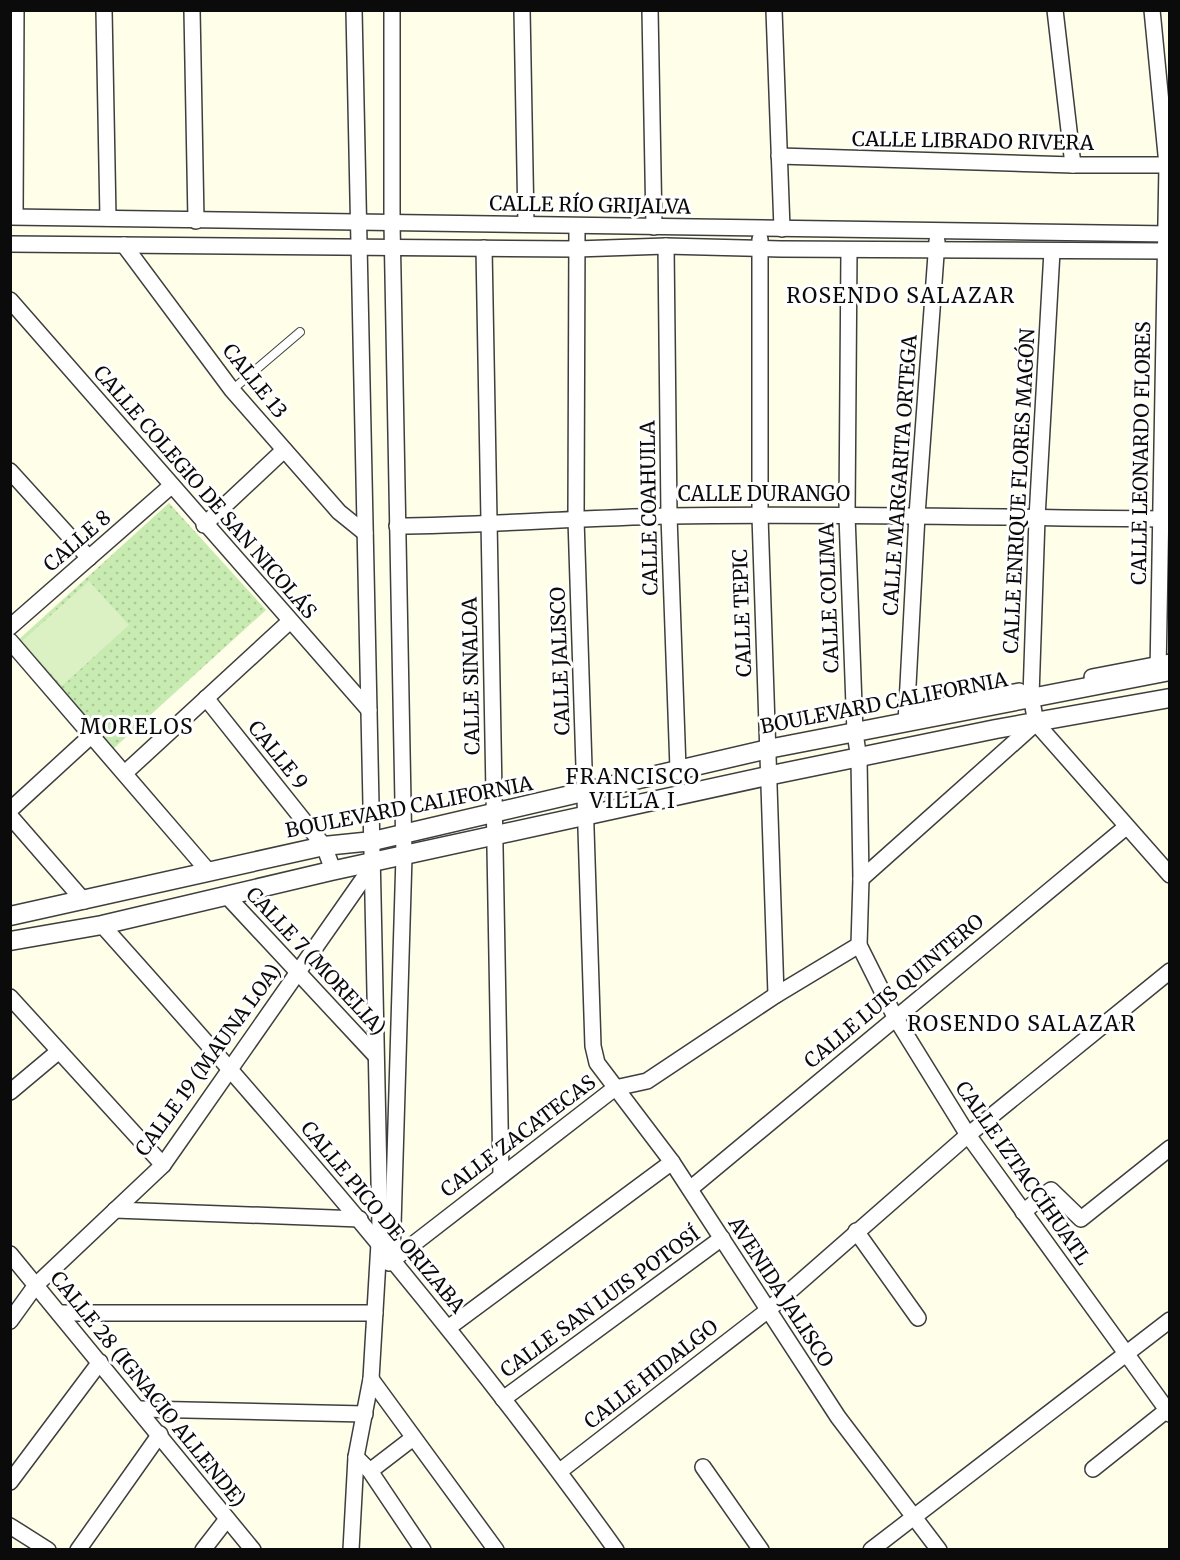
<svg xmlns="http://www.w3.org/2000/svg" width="1180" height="1560" font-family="Merriweather,serif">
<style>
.garden{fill:url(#garden-dots)}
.pitch{fill:#dbf1c4}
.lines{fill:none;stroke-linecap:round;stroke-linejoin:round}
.service-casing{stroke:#3e3e3e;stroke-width:10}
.minor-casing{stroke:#3e3e3e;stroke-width:18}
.tertiary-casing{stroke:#3e3e3e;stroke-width:21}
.service{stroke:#fff;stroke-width:8}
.minor{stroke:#fff;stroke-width:15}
.tertiary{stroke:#fff;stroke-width:18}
.labels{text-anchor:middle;stroke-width:6;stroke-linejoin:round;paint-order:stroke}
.street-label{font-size:20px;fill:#0b0b0b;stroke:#fff}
.neighbourhood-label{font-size:21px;letter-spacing:1.5px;fill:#0b0b0b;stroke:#fff}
</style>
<defs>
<pattern id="garden-dots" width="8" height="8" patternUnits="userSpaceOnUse" patternTransform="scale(1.5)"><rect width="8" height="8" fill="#c7ebb1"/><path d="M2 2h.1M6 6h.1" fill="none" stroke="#aac897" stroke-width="1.8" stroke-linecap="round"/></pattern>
</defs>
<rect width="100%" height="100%" fill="#fffee9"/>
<polygon class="garden" points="169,503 266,610 113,749 16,642"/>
<polygon class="pitch" points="89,581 129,625 62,686 22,641"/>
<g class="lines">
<defs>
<polyline id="service" points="232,390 300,332"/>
<g id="minor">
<polyline points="104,10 108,218"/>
<polyline points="192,10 196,221"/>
<polyline points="392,10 392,223 404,856 392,1259"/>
<polyline points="522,10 526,224"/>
<polyline points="650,10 654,227"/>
<polyline points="774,10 782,229"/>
<polyline points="1055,10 1073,165"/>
<polyline points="1152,10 1167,165 1158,673"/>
<polyline points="779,156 1073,165 1167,165"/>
<polyline points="15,216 16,10"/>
<polyline points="10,217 1170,234"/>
<polyline points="577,226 576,519 593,1046 597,1063 672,1162 838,1417 939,1550"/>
<polyline points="760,239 760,516 776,995"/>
<polyline points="10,244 576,249 666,246 781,249 1170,251"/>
<polyline points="124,245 232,390 339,512 365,533"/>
<polyline points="666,246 669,516 678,769"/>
<polyline points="484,248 501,1175"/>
<polyline points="849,250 847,515 855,733 859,759 861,879 859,945 895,1017 968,1135 1170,1414"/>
<polyline points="1052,251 1037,518 1031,696 1036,723 1170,875"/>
<polyline points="10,300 369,710"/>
<polyline points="10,471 89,558"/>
<polyline points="204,525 284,450"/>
<path d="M397,526c91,-1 181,-8 272,-10 167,-3 334,2 501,3"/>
<polyline points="10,627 171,486"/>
<polyline points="10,641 209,872"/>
<polyline points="1092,677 1170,662"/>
<polyline points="206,698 324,846 333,870"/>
<polyline points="907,712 1019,691"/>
<polyline points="906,723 917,515 937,241"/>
<polyline points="126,772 289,622"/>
<polyline points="10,810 93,734"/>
<polyline points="10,816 84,901"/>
<polyline points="861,879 1036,723"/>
<polyline points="226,895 375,1055"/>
<path d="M102,925c180,201 357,405 514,625"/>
<polyline points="10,997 163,1165"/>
<polyline points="10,1092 59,1051"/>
<polyline points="690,1189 1126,827"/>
<polyline points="115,1210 360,1219"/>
<polyline points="1023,1212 1051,1190 1081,1219 1170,1148"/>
<polyline points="856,1231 918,1318"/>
<polyline points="10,1254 253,1550"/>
<polyline points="389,1263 615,1088 647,1081 776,995 859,945"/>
<polyline points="59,1313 375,1313"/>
<polyline points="10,1321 36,1285 163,1165 375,862"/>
<polyline points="448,1328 672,1162"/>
<polyline points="371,1379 496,1550"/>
<polyline points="503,1399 722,1238"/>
<polyline points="140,1409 365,1414"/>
<polyline points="356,1457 370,1471 423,1550"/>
<polyline points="703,1467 761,1550"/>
<polyline points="1093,1469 1167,1410"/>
<polyline points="370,1471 413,1438"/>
<polyline points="560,1471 767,1311 968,1135 1170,971"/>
<polyline points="10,1482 100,1362"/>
<polyline points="10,1526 48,1550"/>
<polyline points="78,1550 160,1434"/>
<polyline points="203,1550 227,1519"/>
<polyline points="351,1550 356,1457 371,1379 380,1226 354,10"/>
<polyline points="871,1550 1170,1320"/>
</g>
<g id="tertiary">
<polyline points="10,916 324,846 373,841 768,749 1170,671"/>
<polyline points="10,941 102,925 331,871 767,776 996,729 1170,698"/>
</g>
</defs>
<use href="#service" class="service-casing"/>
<use href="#minor" class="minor-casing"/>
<use href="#tertiary" class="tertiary-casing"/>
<use href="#service" class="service"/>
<use href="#minor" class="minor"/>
<use href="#tertiary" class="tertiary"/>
</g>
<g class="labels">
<g class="street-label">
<text transform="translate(973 141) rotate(1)" y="7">CALLE LIBRADO RIVERA</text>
<text transform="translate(590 205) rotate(1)" y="7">CALLE RÍO GRIJALVA</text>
<text transform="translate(255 381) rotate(51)" y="7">CALLE 13</text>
<text transform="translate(1141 453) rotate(-89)" y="7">CALLE LEONARDO FLORES</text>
<text transform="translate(900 475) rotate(-86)" y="7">CALLE MARGARITA ORTEGA</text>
<text transform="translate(1019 491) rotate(-87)" y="7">CALLE ENRIQUE FLORES MAGÓN</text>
<text transform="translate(205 492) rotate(49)" y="7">CALLE COLEGIO DE SAN NICOLÁS</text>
<text x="764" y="501">CALLE DURANGO</text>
<text transform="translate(649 508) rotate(-91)" y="7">CALLE COAHUILA</text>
<text transform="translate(77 541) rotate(-41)" y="7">CALLE 8</text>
<text transform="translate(829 598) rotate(-92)" y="7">CALLE COLIMA</text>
<text transform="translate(742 613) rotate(-92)" y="7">CALLE TEPIC</text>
<text transform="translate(560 661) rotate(-92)" y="7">CALLE JALISCO</text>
<text transform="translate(471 676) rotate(-91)" y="7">CALLE SINALOA</text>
<text transform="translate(884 703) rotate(-11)" y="7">BOULEVARD CALIFORNIA</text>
<text transform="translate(278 755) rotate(51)" y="7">CALLE 9</text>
<text transform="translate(409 807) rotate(-11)" y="7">BOULEVARD CALIFORNIA</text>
<text transform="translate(316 961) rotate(47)" y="7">CALLE 7 (MORELIA)</text>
<text transform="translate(894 991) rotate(-40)" y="7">CALLE LUIS QUINTERO</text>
<text transform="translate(208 1060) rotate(-54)" y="7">CALLE 19 (MAUNA LOA)</text>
<text transform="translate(518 1136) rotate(-37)" y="7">CALLE ZACATECAS</text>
<text transform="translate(1023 1173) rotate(55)" y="7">CALLE IZTACCÍHUATL</text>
<text transform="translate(383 1217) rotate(50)" y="7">CALLE PICO DE ORIZABA</text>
<text transform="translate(781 1292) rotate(57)" y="7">AVENIDA JALISCO</text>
<text transform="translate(600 1302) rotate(-36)" y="7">CALLE SAN LUIS POTOSÍ</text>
<text transform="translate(651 1374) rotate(-38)" y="7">CALLE HIDALGO</text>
<text transform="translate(148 1389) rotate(51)" y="7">CALLE 28 (IGNACIO ALLENDE)</text>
</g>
<g class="neighbourhood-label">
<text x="901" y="303">ROSENDO SALAZAR</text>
<text x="137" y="734">MORELOS</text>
<text x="633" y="784">FRANCISCO<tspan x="633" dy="24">VILLA I</tspan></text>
<text x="1022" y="1031">ROSENDO SALAZAR</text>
</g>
</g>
<rect width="1180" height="1560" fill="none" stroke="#0b0b0b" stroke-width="24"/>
</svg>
